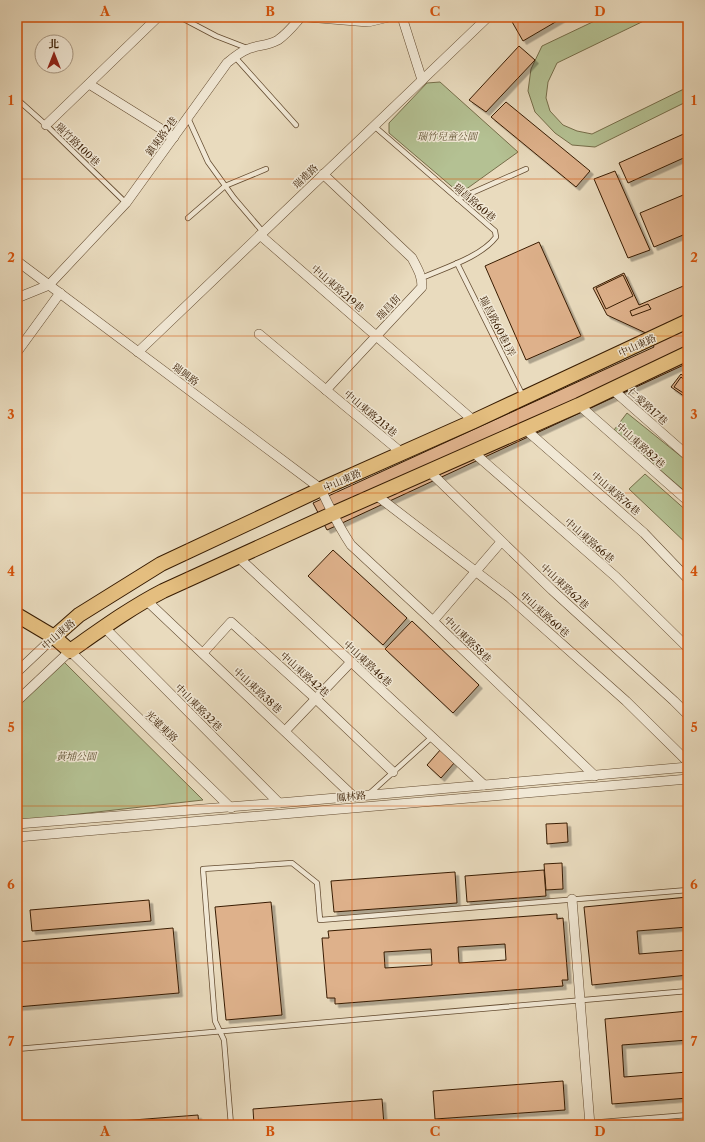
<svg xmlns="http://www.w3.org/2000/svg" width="705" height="1142" font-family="'Libre Caslon Text','Noto Serif TC',serif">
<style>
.green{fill:#b4c193;stroke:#766e4a}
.building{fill:#deb18b;stroke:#381c02;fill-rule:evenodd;filter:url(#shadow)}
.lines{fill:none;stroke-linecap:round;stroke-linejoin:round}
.service-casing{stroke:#644c31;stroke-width:6}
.minor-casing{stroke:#644c31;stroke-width:10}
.primary-casing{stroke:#381c02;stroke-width:16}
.service{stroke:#f1e8d5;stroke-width:4.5}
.minor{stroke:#f1e8d5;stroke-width:9}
.primary{stroke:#e4be7f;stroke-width:14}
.grid{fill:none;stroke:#d6530b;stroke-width:1;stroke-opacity:0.55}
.labels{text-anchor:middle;stroke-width:3;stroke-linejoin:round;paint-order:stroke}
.street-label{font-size:10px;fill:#381c02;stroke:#f1e8d5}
.park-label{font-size:10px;font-style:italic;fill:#5d4e2e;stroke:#f1e8d5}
.neatline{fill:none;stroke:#d6530b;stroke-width:1.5}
.grid-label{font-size:13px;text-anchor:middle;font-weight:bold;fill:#d6530b}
</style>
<defs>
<filter id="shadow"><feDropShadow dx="3.5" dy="3.5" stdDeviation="0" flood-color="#0004"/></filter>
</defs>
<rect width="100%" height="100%" fill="#e9dbbe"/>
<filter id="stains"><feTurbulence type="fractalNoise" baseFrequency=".005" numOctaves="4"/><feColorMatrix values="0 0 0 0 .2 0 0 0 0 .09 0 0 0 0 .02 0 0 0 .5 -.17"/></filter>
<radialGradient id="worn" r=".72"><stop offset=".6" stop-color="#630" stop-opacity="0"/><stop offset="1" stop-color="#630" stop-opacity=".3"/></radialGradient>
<g class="green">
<polygon points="603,17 652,17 557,63 548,82 546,98 550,111 563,125 577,131 592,134 688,87 688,101 595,147 572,145 555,133 535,112 528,91 531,69 542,46"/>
<polygon points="440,82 518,152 465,190 457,191 389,133 389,123 427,83"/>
<polygon points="627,413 688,462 688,494 614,430"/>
<polygon points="645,474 688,512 688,545 629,489"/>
<polygon points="64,662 203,800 17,821 17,705"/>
</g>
<g class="building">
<polygon points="517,17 564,17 523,41 511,20"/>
<polygon points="519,46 535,60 486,112 469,100"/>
<polygon points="506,102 590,171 576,187 491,117"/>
<polygon points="688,132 688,156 628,183 619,163"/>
<polygon points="615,171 650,250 628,258 594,179"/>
<polygon points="688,193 688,233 654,247 640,213"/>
<polygon points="539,242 581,336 526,360 485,266"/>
<polygon points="624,273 639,305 688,284 688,363 327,530 313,503 654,347 648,334 607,315 593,288"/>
<polygon points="623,275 633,296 606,309 596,288"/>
<polygon points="648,304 651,309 632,316 630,311"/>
<polygon points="681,374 688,380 688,399 671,387"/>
<polygon points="681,377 688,383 688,396 674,387"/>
<polygon points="333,550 407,618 383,645 308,576"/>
<polygon points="412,621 479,685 453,713 385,649"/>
<polygon points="441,749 455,762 441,778 427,765"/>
<polygon points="567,823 568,842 547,844 546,824"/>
<polygon points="562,863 563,889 546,890 544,864"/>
<polygon points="544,870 546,896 467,902 465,876"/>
<polygon points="455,872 457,903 334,912 331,881"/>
<polygon points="688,897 688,927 637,931 639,954 688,950 688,975 592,985 584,907"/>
<polygon points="149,900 151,921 32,931 30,910"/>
<polygon points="271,902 282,1015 226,1020 215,907"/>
<path d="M557,914v5l6,-1 5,62h-6l1,6 -228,18v-6h-8l-5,-60h7l-1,-7zM505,944l1,16 -47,3 -1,-16zM431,949l1,16 -47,3 -1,-16z"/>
<polygon points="173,928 179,993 17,1007 17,942"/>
<polygon points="688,1011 688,1040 622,1045 624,1077 688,1072 688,1098 612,1104 605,1019"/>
<polygon points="563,1081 565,1110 435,1119 433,1091"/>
<polygon points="382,1099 384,1125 254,1125 253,1109"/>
<polygon points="198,1115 199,1125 68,1125"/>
</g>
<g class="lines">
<defs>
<g id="service">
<polyline points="180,17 216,36 247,48"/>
<polyline points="235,57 296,125"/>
<polyline points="17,99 46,125 126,203"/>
<polyline points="188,118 208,162 234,198 263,232"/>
<path d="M374,126l121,105 1,6c-15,20 -52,31 -74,41"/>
<polyline points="458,199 526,169"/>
<polyline points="188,218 225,186 266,169"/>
<polyline points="457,263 523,396"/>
<polyline points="369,794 432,737"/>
<polyline points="17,1049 688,991"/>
<polyline points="231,1125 224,1040 215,1021 203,869 292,863 317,883 320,920 688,890"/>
<polyline points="565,1125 688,1115"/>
</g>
<g id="minor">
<polyline points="307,17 368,22 389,17"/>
<polyline points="402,17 422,80"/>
<polyline points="89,84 174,137"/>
<polyline points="46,125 158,17"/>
<path d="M323,174l89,84c5,10 10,17 10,29l-96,103"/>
<polyline points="260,235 474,421"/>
<path d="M17,261l304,228c9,20 18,38 30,56l82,76 162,155"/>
<path d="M17,298l32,-13 77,-82 101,-140c6,-5 13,-11 21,-14 9,-4 20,-3 30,-9 9,-6 16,-15 23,-23"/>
<polyline points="259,334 326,390 402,453"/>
<polyline points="17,352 60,293"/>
<polyline points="138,352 488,17"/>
<polyline points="612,389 688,456"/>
<polyline points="579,405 688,501"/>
<polyline points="525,429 644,533 688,579"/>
<polyline points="473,452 616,577 688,648"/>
<polyline points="429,471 552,590 674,701 688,715"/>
<polyline points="376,495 509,597 626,701 688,762"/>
<polyline points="238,557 484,785"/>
<polyline points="146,600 353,796"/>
<polyline points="433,621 501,542"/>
<polyline points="104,627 279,803"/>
<polyline points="203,653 231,622 316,699 393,772"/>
<polyline points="17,672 54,637"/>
<polyline points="17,701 70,651 231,808"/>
<polyline points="285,731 351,662"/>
<polyline points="17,824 279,803 688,767"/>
<polyline points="17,837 688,779"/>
<polyline points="572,899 590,1125"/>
</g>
<g id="primary">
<path d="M17,615l37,22 16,14c30,-21 60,-43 93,-60l169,-77 247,-109 109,-52"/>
<polyline points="54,637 79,615 161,564 321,489 474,421 688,321"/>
</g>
</defs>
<use href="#service" class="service-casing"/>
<use href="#minor" class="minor-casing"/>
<use href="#primary" class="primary-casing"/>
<use href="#service" class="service"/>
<use href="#minor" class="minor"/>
<use href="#primary" class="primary"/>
</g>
<path class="grid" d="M187,17v1108M352,17v1108M518,17v1108M17,179h671M17,336h671M17,493h671M17,649h671M17,806h671M17,963h671"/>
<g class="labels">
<g class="street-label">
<text transform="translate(161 136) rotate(-54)" y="4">鎮東路2巷</text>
<text transform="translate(78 144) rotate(44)" y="4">瑞竹路100巷</text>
<text transform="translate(305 176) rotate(-44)" y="4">瑞進路</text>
<text transform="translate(475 202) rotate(41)" y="4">瑞昌路60巷</text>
<text transform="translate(338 288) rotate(41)" y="4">中山東路219巷</text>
<text transform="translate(388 307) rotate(-47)" y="4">瑞昌街</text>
<text transform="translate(498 326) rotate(63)" y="4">瑞昌路60巷1弄</text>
<text transform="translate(637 345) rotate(-25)" y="4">中山東路</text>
<text transform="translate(186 374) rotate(37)" y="4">瑞興路</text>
<text transform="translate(648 406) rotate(42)" y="4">仁愛路17巷</text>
<text transform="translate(371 413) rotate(40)" y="4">中山東路213巷</text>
<text transform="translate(641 445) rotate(42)" y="4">中山東路82巷</text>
<text transform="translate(342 480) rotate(-24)" y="4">中山東路</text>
<text transform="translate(616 493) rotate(41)" y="4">中山東路76巷</text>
<text transform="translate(590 540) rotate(41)" y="4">中山東路66巷</text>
<text transform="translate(565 586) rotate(43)" y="4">中山東路62巷</text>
<text transform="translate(545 614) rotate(42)" y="4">中山東路60巷</text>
<text transform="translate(58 634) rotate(-41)" y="4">中山東路</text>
<text transform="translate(468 639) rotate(44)" y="4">中山東路58巷</text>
<text transform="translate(368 663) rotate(43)" y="4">中山東路46巷</text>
<text transform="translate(305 674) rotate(42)" y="4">中山東路42巷</text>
<text transform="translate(258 690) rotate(43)" y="4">中山東路38巷</text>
<text transform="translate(199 707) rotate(45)" y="4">中山東路32巷</text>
<text transform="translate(162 726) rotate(44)" y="4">光遠東路</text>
<text transform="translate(351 796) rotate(-5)" y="4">鳳林路</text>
</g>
<g class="park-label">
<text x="447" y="140">瑞竹兒童公園</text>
<text x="76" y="760">黃埔公園</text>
</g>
</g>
<rect width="705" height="1142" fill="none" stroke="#e9dbbe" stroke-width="44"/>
<g transform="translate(54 54)"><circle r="19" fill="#f1e8d5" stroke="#a79681"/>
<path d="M0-3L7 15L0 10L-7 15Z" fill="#8f2418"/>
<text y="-6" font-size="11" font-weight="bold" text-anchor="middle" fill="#381c02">北</text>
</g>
<rect x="22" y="22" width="661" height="1098" class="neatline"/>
<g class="grid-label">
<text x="105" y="16">A</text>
<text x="270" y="16">B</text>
<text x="435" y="16">C</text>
<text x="600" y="16">D</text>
<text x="11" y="105">1</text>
<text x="694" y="105">1</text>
<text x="11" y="262">2</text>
<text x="694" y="262">2</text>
<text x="11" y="419">3</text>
<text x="694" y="419">3</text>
<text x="11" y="576">4</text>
<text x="694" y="576">4</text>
<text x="11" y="732">5</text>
<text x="694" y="732">5</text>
<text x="11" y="889">6</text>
<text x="694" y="889">6</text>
<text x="11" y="1046">7</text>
<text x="694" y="1046">7</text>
<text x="105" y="1136">A</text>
<text x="270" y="1136">B</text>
<text x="435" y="1136">C</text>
<text x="600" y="1136">D</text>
</g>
<rect width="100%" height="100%" filter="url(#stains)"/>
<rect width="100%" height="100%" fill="url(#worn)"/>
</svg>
